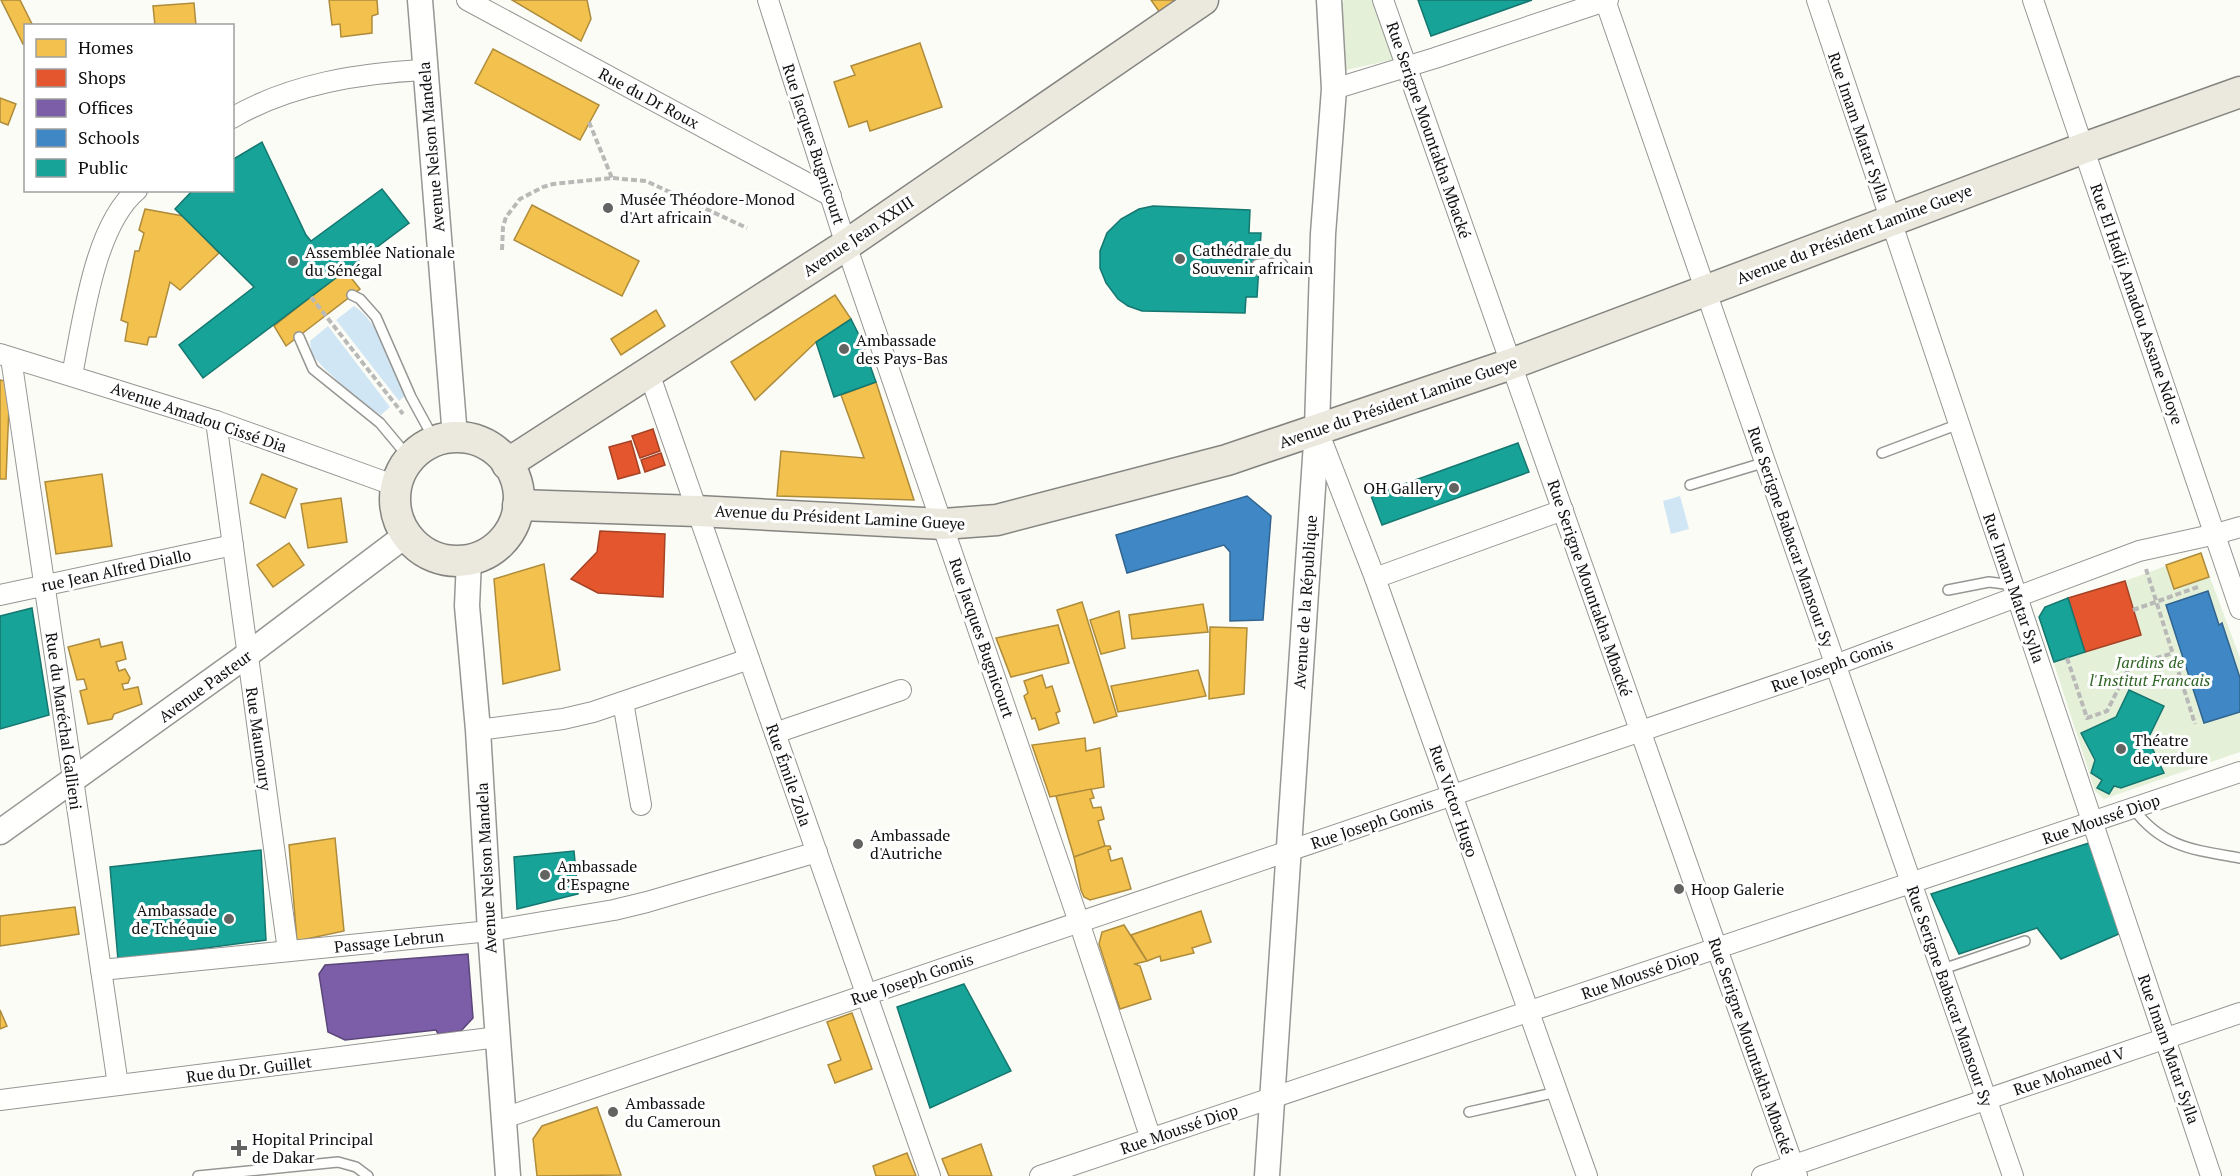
<svg xmlns="http://www.w3.org/2000/svg" width="2240" height="1176" font-family="'PT Serif',serif">
<style>
.green{fill:#e5f0d9}
.water{fill:#d0e6f4}
.homes{fill:#f2c14e;stroke:#ae8c3b;stroke-width:1.5}
.shops{fill:#e4572e;stroke:#a44225;stroke-width:1.5}
.offices{fill:#7b5ea7;stroke:#5b477a;stroke-width:1.5}
.schools{fill:#3f88c5;stroke:#31648f;stroke-width:1.5}
.public{fill:#17a398;stroke:#15776f;stroke-width:1.5}
.lines{fill:none;stroke-linecap:round;stroke-linejoin:round}
.service-casing{stroke:#969694;stroke-width:12}
.pedestrian-casing{stroke:#969694;stroke-width:18}
.minor-casing{stroke:#969694;stroke-width:22}
.tertiary-casing{stroke:#969694;stroke-width:27}
.primary-casing{stroke:#848481;stroke-width:33}
.path{stroke:#b9b9b8;stroke-width:4;stroke-dasharray:6 3;stroke-linecap:butt}
.service{stroke:#fffffe;stroke-width:9}
.pedestrian{stroke:#fffffe;stroke-width:15}
.minor{stroke:#fffffe;stroke-width:20}
.tertiary{stroke:#fffffe;stroke-width:24}
.primary{stroke:#ebe8dd;stroke-width:30}
.poi-dot{fill:#636361;stroke:#fff;stroke-width:2}
.labels{text-anchor:middle;stroke-width:6;stroke-linejoin:round;paint-order:stroke}
.street-label{font-size:16px;fill:#101010;stroke:#fff}
.poi-label{font-size:16px;fill:#101010;stroke:#fff;text-anchor:start}
.park-label{font-size:16px;font-style:italic;fill:#2f6425;stroke:#fff}
</style>
<rect width="100%" height="100%" fill="#fcfcf7"/>
<g class="green">
<polygon points="1344,0 1374,0 1396,59 1337,72 1341,8"/>
<polygon points="2201,553 2240,658 2240,752 2104,799 2095,791 2039,617 2068,598 2125,581"/>
</g>
<g class="water">
<path d="M354,306c25,16 41,62 51,90l-6,5 -63,-81z"/>
<polygon points="328,326 390,407 381,415 356,398 324,368 312,355 310,341"/>
<polygon points="1680,496 1689,529 1671,534 1663,501"/>
</g>
<g class="homes">
<polygon points="1,0 20,0 33,26 26,26 26,43 23,44"/>
<polygon points="329,0 377,0 378,14 372,16 372,33 341,37 340,24 332,25"/>
<polygon points="512,0 587,0 591,19 581,41"/>
<polygon points="1151,0 1190,0 1163,17"/>
<polygon points="194,3 196,26 155,26 153,6"/>
<polygon points="920,43 942,107 870,131 867,121 849,127 834,82 855,75 851,66"/>
<polygon points="493,49 599,105 580,140 475,83"/>
<polygon points="0,98 16,104 8,125 0,122"/>
<polygon points="532,205 639,261 622,296 514,240"/>
<polygon points="145,209 183,216 219,253 180,290 170,282 156,337 149,337 147,345 125,341 128,323 121,320 135,251 139,251 144,233 139,230"/>
<polygon points="345,270 360,289 286,346 274,326"/>
<polygon points="835,295 851,319 816,342 755,400 731,362"/>
<polygon points="656,310 665,326 621,355 611,339"/>
<polygon points="0,380 10,382 6,479 0,479"/>
<polygon points="876,382 914,500 777,496 781,451 864,458 841,395"/>
<polygon points="102,474 112,546 56,554 45,482"/>
<polygon points="262,474 297,489 285,518 250,503"/>
<polygon points="341,498 347,542 308,548 301,504"/>
<polygon points="289,543 304,565 273,587 257,565"/>
<polygon points="2201,553 2209,577 2174,589 2166,565"/>
<polygon points="544,564 560,670 503,684 494,579"/>
<polygon points="1082,602 1117,716 1094,723 1057,610"/>
<polygon points="1203,604 1208,632 1132,639 1129,615"/>
<polygon points="1119,611 1125,648 1101,654 1090,620"/>
<polygon points="1058,625 1069,663 1011,677 996,638"/>
<polygon points="1210,627 1247,628 1244,694 1209,699"/>
<polygon points="99,639 101,647 122,642 126,659 116,662 119,671 125,669 130,678 128,683 122,684 124,690 138,687 142,704 114,714 112,719 88,724 80,691 87,689 84,679 77,680 68,647"/>
<polygon points="1198,670 1206,696 1118,712 1111,686"/>
<polygon points="1042,675 1046,688 1052,686 1060,711 1056,713 1059,723 1039,730 1035,718 1032,719 1024,696 1028,693 1024,681"/>
<polygon points="1085,738 1086,751 1100,748 1104,787 1050,797 1032,745"/>
<polygon points="1091,789 1094,798 1090,799 1093,808 1101,807 1104,819 1098,821 1105,846 1074,857 1056,796"/>
<polygon points="335,838 344,931 297,941 289,845"/>
<polygon points="1105,846 1110,846 1111,849 1108,850 1111,861 1122,858 1131,889 1090,900 1084,897 1081,890 1074,857"/>
<polygon points="75,907 79,934 0,946 0,916"/>
<polygon points="1201,911 1211,942 1192,948 1194,953 1161,961 1160,956 1147,961 1131,935"/>
<polygon points="1124,925 1147,961 1135,964 1140,966 1151,999 1120,1009 1099,944 1102,932"/>
<polygon points="0,1010 7,1026 0,1029"/>
<polygon points="852,1013 872,1069 835,1083 828,1065 841,1060 827,1022"/>
<polygon points="597,1107 621,1175 537,1176 533,1139 542,1126"/>
<polygon points="981,1144 992,1176 949,1176 942,1159"/>
<polygon points="907,1153 916,1176 876,1176 873,1166"/>
</g>
<g class="shops">
<polygon points="653,429 660,451 640,458 632,436"/>
<polygon points="631,441 640,473 618,479 609,447"/>
<polygon points="661,453 665,465 645,472 641,460"/>
<polygon points="600,531 665,534 663,597 598,593 571,579 597,552"/>
<polygon points="2125,581 2141,635 2085,652 2068,598"/>
</g>
<polygon class="offices" points="468,954 473,1018 461,1031 438,1034 436,1030 345,1040 328,1032 319,974 325,965"/>
<g class="schools">
<polygon points="1247,496 1271,516 1263,620 1230,621 1230,552 1224,545 1127,573 1116,535"/>
<polygon points="2208,591 2219,625 2222,623 2240,678 2240,712 2204,723 2166,605"/>
</g>
<g class="public">
<polygon points="1418,0 1532,0 1431,36"/>
<polygon points="262,142 306,235 311,241 382,189 409,223 203,378 179,345 254,287 175,209 193,190 232,190 232,160"/>
<polygon points="1153,206 1250,210 1249,233 1261,233 1257,297 1246,297 1245,313 1142,311 1128,306 1118,299 1106,283 1100,268 1100,251 1107,233 1121,219 1139,209"/>
<polygon points="851,319 860,337 876,382 834,397 816,342"/>
<polygon points="1518,443 1529,472 1382,525 1371,496"/>
<polygon points="2068,598 2085,652 2054,662 2039,617 2045,607"/>
<polygon points="32,608 49,715 0,729 0,616"/>
<polygon points="2129,690 2164,706 2148,739 2164,773 2121,788 2114,786 2109,794 2097,788 2102,780 2091,773 2095,760 2081,733 2116,717"/>
<polygon points="2089,843 2121,933 2061,959 2037,928 1959,954 1931,894"/>
<polygon points="261,850 266,940 118,960 110,867"/>
<polygon points="574,851 578,894 517,909 514,857"/>
<polygon points="964,984 1011,1071 930,1108 897,1007"/>
</g>
<g class="lines">
<defs>
<g id="service">
<polyline points="352,295 360,299 376,317 411,397 435,441"/>
<polyline points="299,337 313,369 380,423 410,459"/>
<polyline points="1882,453 1959,424"/>
<polyline points="1690,485 1766,462"/>
<polyline points="1948,590 1989,582 2013,585"/>
<path d="M2133,808c29,40 62,42 107,50"/>
<polyline points="1940,970 2025,941"/>
<polyline points="1469,1112 1557,1092"/>
<polyline points="198,1176 338,1162 356,1167 368,1176"/>
</g>
<polyline id="pedestrian" points="1259,267 1280,266"/>
<g id="minor">
<polyline points="467,0 831,196"/>
<polyline points="768,0 846,245 1079,922 1151,1139"/>
<polyline points="1383,0 1797,1176"/>
<path d="M1605,0c136,392 271,784 408,1176"/>
<polyline points="1817,0 2211,1176"/>
<polyline points="2033,0 2240,609"/>
<polyline points="1334,89 1435,58 1608,0"/>
<path d="M232,118c58,-34 127,-45 193,-48"/>
<polyline points="0,354 216,421 396,486"/>
<polyline points="11,358 118,1085"/>
<polyline points="649,373 930,1176"/>
<path d="M72,375c11,-53 22,-149 65,-185"/>
<polyline points="216,421 288,951"/>
<polyline points="1318,431 1375,578 1587,1176"/>
<polyline points="1375,578 1563,510"/>
<polyline points="0,595 233,545"/>
<polyline points="623,702 641,805"/>
<polyline points="478,730 563,719 593,712 749,659"/>
<polyline points="775,733 901,690"/>
<polyline points="101,970 490,931 614,910 647,902 817,852"/>
<polyline points="0,1100 498,1037"/>
<polyline points="504,1118 1835,665 2139,551 2216,534 2240,527"/>
<polyline points="1040,1176 2240,772"/>
<polyline points="1762,1176 2240,1013"/>
</g>
<g id="tertiary">
<polyline points="420,0 455,437"/>
<polyline points="469,560 467,606 478,730 490,931 508,1176"/>
<polyline points="0,832 247,655 406,535"/>
<polyline points="1267,1176 1317,428 1323,234 1334,89 1329,0"/>
</g>
<g id="primary">
<circle cx="457" cy="499" r="62"/>
<polyline points="507,464 846,245 1203,0"/>
<polyline points="518,505 697,511 943,524 997,520 1227,460 1511,364 2084,148 2240,92"/>
</g>
</defs>
<use href="#service" class="service-casing"/>
<use href="#pedestrian" class="pedestrian-casing"/>
<use href="#minor" class="minor-casing"/>
<use href="#tertiary" class="tertiary-casing"/>
<use href="#primary" class="primary-casing"/>
<g class="path">
<polyline points="589,122 612,178"/>
<polyline points="502,250 503,227 506,217 520,199 543,187 553,184 612,178 646,181 747,228"/>
<polyline points="311,297 403,414"/>
<polyline points="2146,569 2195,724"/>
<polyline points="2133,610 2198,587"/>
<polyline points="2067,658 2087,718 2107,711 2130,666 2173,653"/>
</g>
<use href="#service" class="service"/>
<use href="#pedestrian" class="pedestrian"/>
<use href="#minor" class="minor"/>
<use href="#tertiary" class="tertiary"/>
<use href="#primary" class="primary"/>
</g>
<g class="poi-dot">
<circle cx="608" cy="208" r="6"/>
<circle cx="1180" cy="259" r="6"/>
<circle cx="293" cy="261" r="6"/>
<circle cx="844" cy="349" r="6"/>
<circle cx="1454" cy="488" r="6"/>
<circle cx="2121" cy="749" r="6"/>
<circle cx="858" cy="844" r="6"/>
<circle cx="545" cy="875" r="6"/>
<circle cx="1679" cy="889" r="6"/>
<circle cx="229" cy="919" r="6"/>
<circle cx="613" cy="1112" r="6"/>
<path d="M236 1139h6v6h6v6h-6v6h-6v-6h-6v-6h6z"/>
</g>
<g class="labels">
<g class="street-label">
<text transform="translate(649 98) rotate(28)" y="6">Rue du Dr Roux</text>
<text transform="translate(1859 127) rotate(71)" y="6">Rue Imam Matar Sylla</text>
<text transform="translate(1429 130) rotate(71)" y="6">Rue Serigne Mountakha Mbacké</text>
<text transform="translate(814 144) rotate(72)" y="6">Rue Jacques Bugnicourt</text>
<text transform="translate(431 147) rotate(-95)" y="6">Avenue Nelson Mandela</text>
<text transform="translate(1854 234) rotate(-21)" y="6">Avenue du Président Lamine Gueye</text>
<text transform="translate(858 236) rotate(-34)" y="6">Avenue Jean XXIII</text>
<text transform="translate(2137 304) rotate(71)" y="6">Rue El Hadji Amadou Assane Ndoye</text>
<text transform="translate(1398 402) rotate(-19)" y="6">Avenue du Président Lamine Gueye</text>
<text transform="translate(199 417) rotate(19)" y="6">Avenue Amadou Cissé Dia</text>
<text transform="translate(840 517) rotate(3)" y="6">Avenue du Président Lamine Gueye</text>
<text transform="translate(1791 537) rotate(71)" y="6">Rue Serigne Babacar Mansour Sy</text>
<text transform="translate(116 570) rotate(-12)" y="6">rue Jean Alfred Diallo</text>
<text transform="translate(1590 588) rotate(71)" y="6">Rue Serigne Mountakha Mbacké</text>
<text transform="translate(2014 588) rotate(71)" y="6">Rue Imam Matar Sylla</text>
<text transform="translate(1305 602) rotate(-86)" y="6">Avenue de la République</text>
<text transform="translate(982 638) rotate(71)" y="6">Rue Jacques Bugnicourt</text>
<text transform="translate(1832 665) rotate(-20)" y="6">Rue Joseph Gomis</text>
<text transform="translate(205 686) rotate(-36)" y="6">Avenue Pasteur</text>
<text transform="translate(64 721) rotate(82)" y="6">Rue du Maréchal Gallieni</text>
<text transform="translate(259 739) rotate(82)" y="6">Rue Maunoury</text>
<text transform="translate(789 775) rotate(71)" y="6">Rue Émile Zola</text>
<text transform="translate(1454 801) rotate(71)" y="6">Rue Victor Hugo</text>
<text transform="translate(2101 819) rotate(-19)" y="6">Rue Moussé Diop</text>
<text transform="translate(1372 823) rotate(-19)" y="6">Rue Joseph Gomis</text>
<text transform="translate(486 868) rotate(-93)" y="6">Avenue Nelson Mandela</text>
<text transform="translate(389 941) rotate(-6)" y="6">Passage Lebrun</text>
<text transform="translate(1640 974) rotate(-19)" y="6">Rue Moussé Diop</text>
<text transform="translate(912 979) rotate(-19)" y="6">Rue Joseph Gomis</text>
<text transform="translate(1950 996) rotate(71)" y="6">Rue Serigne Babacar Mansour Sy</text>
<text transform="translate(1751 1046) rotate(71)" y="6">Rue Serigne Mountakha Mbacké</text>
<text transform="translate(2169 1049) rotate(71)" y="6">Rue Imam Matar Sylla</text>
<text transform="translate(249 1069) rotate(-7)" y="6">Rue du Dr. Guillet</text>
<text transform="translate(2069 1071) rotate(-19)" y="6">Rue Mohamed V</text>
<text transform="translate(1179 1129) rotate(-19)" y="6">Rue Moussé Diop</text>
</g>
<g class="poi-label">
<text x="620" y="205">Musée Théodore-Monod<tspan x="620" dy="18">d'Art africain</tspan></text>
<text x="1192" y="256">Cathédrale du<tspan x="1192" dy="18">Souvenir africain</tspan></text>
<text x="305" y="258">Assemblée Nationale<tspan x="305" dy="18">du Sénégal</tspan></text>
<text x="856" y="346">Ambassade<tspan x="856" dy="18">des Pays-Bas</tspan></text>
<text x="1442" y="494" text-anchor="end">OH Gallery</text>
<text x="2133" y="746">Théatre<tspan x="2133" dy="18">de verdure</tspan></text>
<text x="870" y="841">Ambassade<tspan x="870" dy="18">d'Autriche</tspan></text>
<text x="557" y="872">Ambassade<tspan x="557" dy="18">d’Espagne</tspan></text>
<text x="1691" y="895">Hoop Galerie</text>
<text x="217" y="916" text-anchor="end">Ambassade<tspan x="217" dy="18">de Tchéquie</tspan></text>
<text x="625" y="1109">Ambassade<tspan x="625" dy="18">du Cameroun</tspan></text>
<text x="252" y="1145">Hopital Principal<tspan x="252" dy="18">de Dakar</tspan></text>
</g>
<g class="park-label">
<text x="2150" y="668">Jardins de<tspan x="2150" dy="18">l'Institut Francais</tspan></text>
</g>
</g>
<rect x="24" y="24" width="210" height="168" fill="#ffffff" stroke="#9f9f9f" stroke-width="1.5"/>
<rect x="36" y="39" width="30" height="18" fill="#f2c14e" stroke="#9f9f9f" stroke-width="1.5"/>
<text x="78" y="54" font-size="18" fill="#101010">Homes</text>
<rect x="36" y="69" width="30" height="18" fill="#e4572e" stroke="#9f9f9f" stroke-width="1.5"/>
<text x="78" y="84" font-size="18" fill="#101010">Shops</text>
<rect x="36" y="99" width="30" height="18" fill="#7b5ea7" stroke="#9f9f9f" stroke-width="1.5"/>
<text x="78" y="114" font-size="18" fill="#101010">Offices</text>
<rect x="36" y="129" width="30" height="18" fill="#3f88c5" stroke="#9f9f9f" stroke-width="1.5"/>
<text x="78" y="144" font-size="18" fill="#101010">Schools</text>
<rect x="36" y="159" width="30" height="18" fill="#17a398" stroke="#9f9f9f" stroke-width="1.5"/>
<text x="78" y="174" font-size="18" fill="#101010">Public</text>
</svg>
